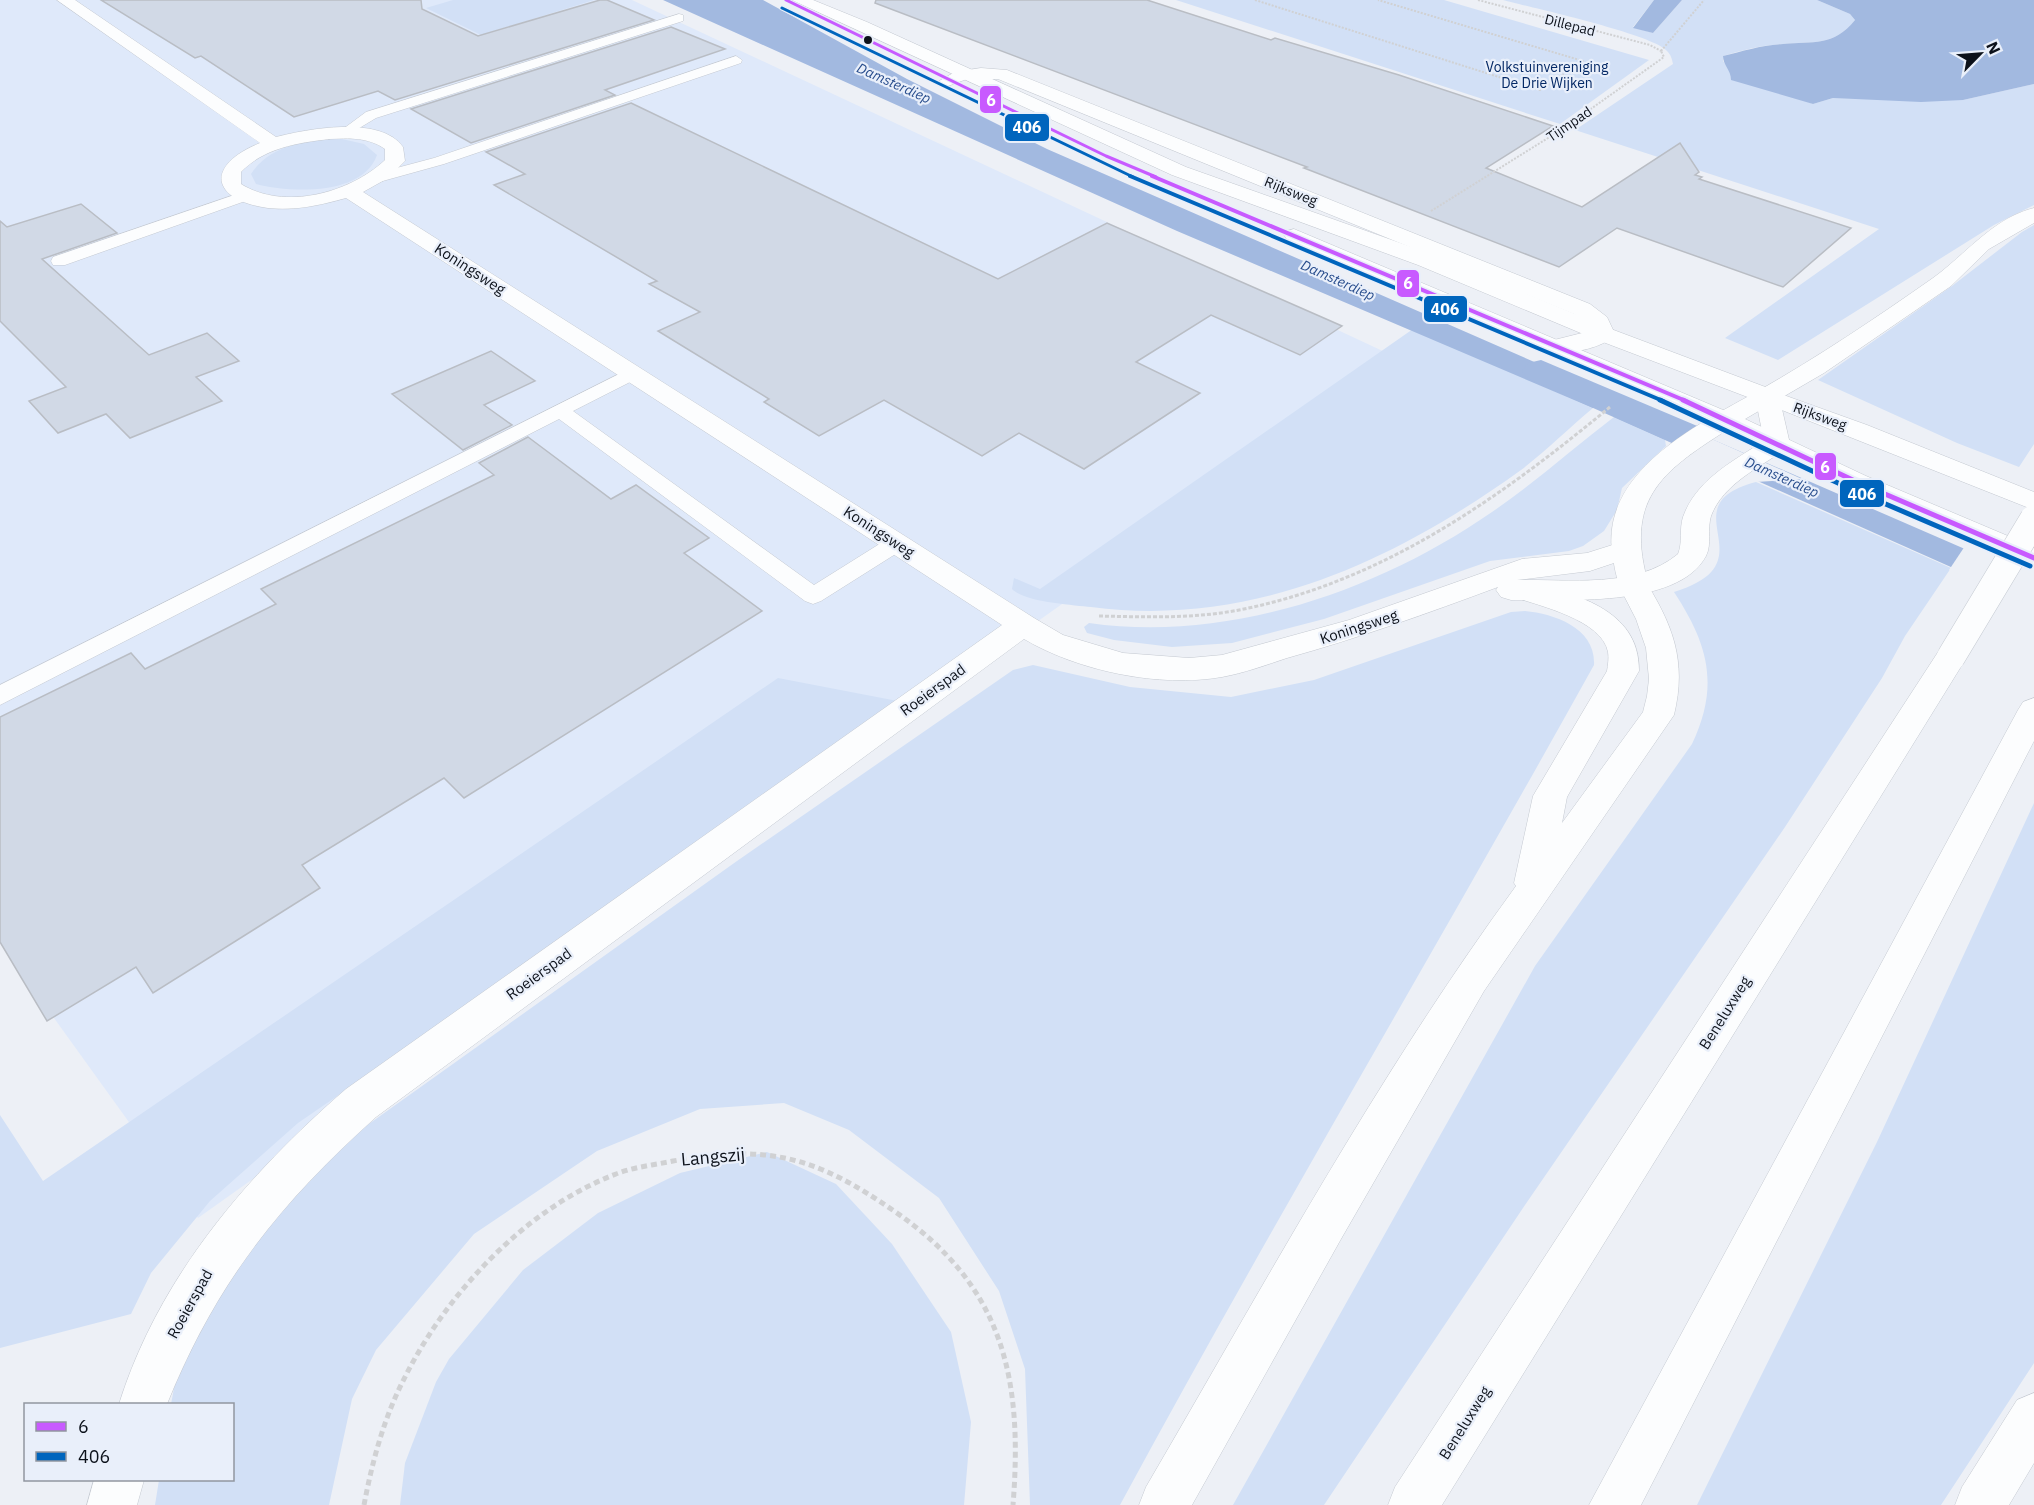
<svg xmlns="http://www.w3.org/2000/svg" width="2034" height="1505" font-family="'IBM Plex Sans',sans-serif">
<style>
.built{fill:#dfe9fa}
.green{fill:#d2e0f6}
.water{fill:#a2b9e0}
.pier{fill:#edf0f6}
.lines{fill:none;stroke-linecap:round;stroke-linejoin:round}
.canal{fill:#a2b9e0;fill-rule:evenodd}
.building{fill:#d1d9e6;stroke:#b9bdc4;stroke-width:1.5}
.lane-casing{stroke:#c4c9d1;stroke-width:1}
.street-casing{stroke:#c4c9d1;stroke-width:1}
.secondary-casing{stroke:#c4c9d1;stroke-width:1}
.primary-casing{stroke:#c4c9d1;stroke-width:1}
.highway-casing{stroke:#c4c9d1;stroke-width:1}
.path-far2{stroke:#d0d1d3;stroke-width:2;stroke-dasharray:2 1.5;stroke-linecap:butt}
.path-far1{stroke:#d0d1d3;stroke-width:3;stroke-dasharray:4 2;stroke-linecap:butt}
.path{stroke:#d0d1d3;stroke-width:5;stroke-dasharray:6 4;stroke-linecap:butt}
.lane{fill:#fcfdfe;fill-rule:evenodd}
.street{fill:#fcfdfe;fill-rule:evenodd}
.secondary{fill:#fcfdfe;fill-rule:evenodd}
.primary{fill:#fcfdfe;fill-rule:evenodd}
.highway{fill:#fcfdfe;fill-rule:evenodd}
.highway-bridge-casing{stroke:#c4c9d1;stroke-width:29;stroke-linecap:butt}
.highway-bridge{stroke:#fcfdfe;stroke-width:28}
.bus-1-far2-casing{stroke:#e9effa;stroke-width:5}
.bus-1-far1-casing{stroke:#e9effa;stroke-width:7}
.bus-1-casing{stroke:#e9effa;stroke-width:9}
.bus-2-far2-casing{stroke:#e9effa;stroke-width:5}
.bus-2-far1-casing{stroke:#e9effa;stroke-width:7}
.bus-2-casing{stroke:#e9effa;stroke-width:9}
.bus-1-far2{stroke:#c85aff;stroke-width:3}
.bus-1-far1{stroke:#c85aff;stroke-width:4}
.bus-1{stroke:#c85aff;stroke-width:5}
.bus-2-far2{stroke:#0065bd;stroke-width:3}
.bus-2-far1{stroke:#0065bd;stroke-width:4}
.bus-2{stroke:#0065bd;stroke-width:5}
.bus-dot{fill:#0c111a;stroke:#e9effa;stroke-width:2}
.labels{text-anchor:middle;stroke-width:4.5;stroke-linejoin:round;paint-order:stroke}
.far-street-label{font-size:14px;fill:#0c111a;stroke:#e9effa}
.far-park-label{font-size:14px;fill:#042865;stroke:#e9effa}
.far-water-label{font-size:14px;font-style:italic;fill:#274c8c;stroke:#e9effa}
.street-label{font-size:15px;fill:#0c111a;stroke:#e9effa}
.near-street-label{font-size:18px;fill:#0c111a;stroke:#e9effa}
.line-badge{stroke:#e9effa;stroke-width:2}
.badge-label{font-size:16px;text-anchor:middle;font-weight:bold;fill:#fff}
</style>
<rect width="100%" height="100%" fill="#edf0f6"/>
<polygon class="built" points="0,0 632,0 1404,361 198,1218 0,943"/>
<g class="green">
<polygon points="453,0 594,0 481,35 426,8"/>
<polygon points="1176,0 1444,0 1649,60 1560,124"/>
<path d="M1503,0h151l-21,27 20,6 29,-33h135l33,14 5,6c-22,27 -42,21 -72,24 -20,1 -41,6 -60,12v5l8,10 82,33 20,-6 130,2 71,-16v121l-40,20 -216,135 -53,-22 154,-109 -304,-99 98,-66c-1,-5 -2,-9 -6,-13 -15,-17 -135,-43 -164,-51z"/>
<path d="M342,139l22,5 13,11c-14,41 -87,38 -121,29l-5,-10c19,-30 58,-34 91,-35z"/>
<polygon points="2034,225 2034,444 2019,467 1957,443 1818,380 1952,286 2022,232"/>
<path d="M1413,329l180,79c-24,20 -47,43 -72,62 -128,92 -270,158 -430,137 -18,-2 -67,-5 -79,-18l2,-11 26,11z"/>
<path d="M1614,417l51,23 1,6 -44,42 -5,22 -13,21 -21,15 -14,5 -79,10 -166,58 -92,24 -60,4 -58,-7 -27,-7 -3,-6 5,-4c139,20 289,-32 403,-111 43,-29 81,-64 122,-95z"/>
<path d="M1756,482l195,86 -46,68 -23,42 -97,149 -260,378 -201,300h-91l302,-539 157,-222c28,-59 16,-100 -18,-152 99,-30 -9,-86 82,-110z"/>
<path d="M1525,611c30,3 71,17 69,54 -156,281 -321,557 -474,840h-90l-5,-136 -26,-78 -60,-93 -90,-68 -65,-27 -84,6 -103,42 -123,83 -98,116 -24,49 -23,106h-174l4,-25h73v-76h-61l13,-68 51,-80 103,-110 399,-285 276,-191 20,-5 97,22 101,10 83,-17 197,-68z"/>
<polygon points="778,678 908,703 298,1123 210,1201 151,1273 131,1314 0,1348 0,1115 43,1181"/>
<polygon points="2034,803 2034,1363 1941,1505 1697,1505 1877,1142"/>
<polygon points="767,1152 836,1184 892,1244 951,1332 971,1422 964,1505 400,1505 405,1463 436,1382 449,1359 523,1270 598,1213 680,1173"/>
</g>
<g class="water">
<polygon points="663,0 763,0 907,79 1047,149 1610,395 1593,408 1177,231"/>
<polygon points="1654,0 1682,0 1653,33 1633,28"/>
<path d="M1817,0h217v84l-71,16 -42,2 -88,-4 -20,6 -82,-24c0,-10 -8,-15 -8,-24 20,-5 39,-11 60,-12 30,-3 50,3 72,-24l-5,-6z"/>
<polygon points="1631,404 2034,579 2034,604 1614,417"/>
</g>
<g class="pier">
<polygon points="1651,412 1802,479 1756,482 1665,440"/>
<polygon points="1965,546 2034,576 2034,607 1949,570"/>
</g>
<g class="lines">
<polygon class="canal" points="1541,360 1702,428 1708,436 1702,444 1688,448 1674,444 1528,379 1522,371 1528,363"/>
</g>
<g class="building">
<polygon points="101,0 421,0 422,9 478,36 600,0 607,0 654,20 395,100 378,91 294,117 201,56 195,58"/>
<polygon points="876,0 1147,0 1271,40 1275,38 1399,75 1553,126 1486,168 1582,207 1680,143 1699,172 1695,175 1702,177 1699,179 1851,228 1783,287 1617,228 1559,267 1304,168 1307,167 875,3"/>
<polygon points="671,27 725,49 605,90 615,95 471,143 411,109"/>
<polygon points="631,103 998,279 1107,223 1342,326 1300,355 1211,315 1136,362 1200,393 1084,469 1019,433 982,456 884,400 819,436 764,402 769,399 658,331 700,312 649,284 657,281 494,185 525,174 486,152"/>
<polygon points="81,204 117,233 42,259 149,355 207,333 239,361 196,377 222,401 130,438 106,414 58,433 29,401 66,387 0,321 0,221 7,227"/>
<polygon points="491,351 535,381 484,405 512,425 463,450 392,394"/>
<polygon points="528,437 611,499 636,485 709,538 684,553 762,611 464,798 444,778 302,865 320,888 153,993 136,967 47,1021 0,942 0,717 131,653 145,669 276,604 261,589 494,475 479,463"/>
</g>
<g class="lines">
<defs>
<g id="lane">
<polygon points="679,14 683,15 683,21 376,118 346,136 339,132 366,112"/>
<polygon points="736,56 742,60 741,63 444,164 379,182 371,177 374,174 434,158"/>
<polygon points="246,191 254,196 251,199 65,265 53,265 51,261 53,257"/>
<polygon points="633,367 642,373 640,377 573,411 814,585 889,538 905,538 908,543 905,548 821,601 813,604 805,601 559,419 0,705 0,685"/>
</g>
<g id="street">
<path d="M57,0h18l201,137c31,-8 105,-22 127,10l2,14 -17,17 -25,14 671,426 29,17 60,18 66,5 33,-3 127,-35 173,-61 65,-6 38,-12 10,3 4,6 -4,6 -45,15 -73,9c52,-1 119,9 161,-26 5,-12 1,-25 5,-37 13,-37 50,-56 81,-76l-9,-45 3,-5 9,-2 9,2 3,5 11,48 -4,5c-26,18 -63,35 -75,67 -4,13 1,28 -5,40 -28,53 -145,43 -195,44l-10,-3 -5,-7 2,-3c-70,26 -139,51 -211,71 -21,7 -43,15 -65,19 -62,11 -144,-6 -198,-38l-648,478c-97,87 -160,166 -209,287h-48c40,-127 128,-229 227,-315l656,-464 -656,-427c-25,7 -51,13 -78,10 -58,-8 -63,-43 -8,-65zM329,139c20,-1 39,-2 56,10v11c-35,33 -101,51 -144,24v-12c23,-24 56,-29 88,-33z"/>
<path d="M981,68l26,2 583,234 17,13 8,17c-11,15 -49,21 -65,17l-4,-5 4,-5 40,-10 -1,-6 -15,-11 -576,-235h-31l-19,7 -9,-5 16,-9z"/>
<polygon points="94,1480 144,1480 137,1505 87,1505"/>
</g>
<g id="secondary">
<polygon points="792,0 813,0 867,22 1186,167 1434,255 1611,329 1776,391 1779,396 1776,401 1767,403 1758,401 1595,339 1418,265 1172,175"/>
<polygon points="1294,229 1735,415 1739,420 1735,425 1726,428 1717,425 1287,239 1284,235 1287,231"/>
</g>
<path id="primary" d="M1767,389l100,36 167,67v18l-265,-105 -24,14 121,57 168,71v20l-186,-79 -121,-58c-68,43 -103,71 -78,156l-5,7 -10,3 -10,-3c-7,-10 -9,-23 -11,-35 -16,-85 84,-133 145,-167z"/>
<g id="highway">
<path d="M2034,208v15l-45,26 -38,37 -127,87 -48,28 -9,2 -9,-2 -3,-5 3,-5c60,-34 118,-73 175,-113 32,-23 60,-60 101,-70z"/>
<path d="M1634,576l10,3c29,46 43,82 30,136l-190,276 -143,248 -149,266h-53l7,-18c118,-202 231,-411 370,-601l-2,-3 19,-87 74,-125c1,-6 2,-13 1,-19 -6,-32 -68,-46 -94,-55l-5,-7 5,-7 10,-3c49,14 116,28 115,91l-72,126 -5,26 81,-111 4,-16 2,-17 -3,-31 -10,-29 -17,-33 5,-7z"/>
<polygon points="1951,646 1962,649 1966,657 1962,665 1442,1505 1388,1505 1395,1487 1940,649"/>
<polygon points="2034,698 2034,741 1641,1505 1589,1505 2018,710 2023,702"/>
<polygon points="2034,1393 2034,1463 2009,1505 1955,1505 1962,1487 2017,1400"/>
</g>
</defs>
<use href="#lane" class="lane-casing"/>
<use href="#street" class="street-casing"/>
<use href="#secondary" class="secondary-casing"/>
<use href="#primary" class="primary-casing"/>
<use href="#highway" class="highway-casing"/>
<g class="path-far2">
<polyline points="1255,0 1540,90 1583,61 1378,0"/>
<polyline points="1478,0 1650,45 1661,51"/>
<polyline points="1661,51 1704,0"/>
<polyline points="1431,211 1564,128 1664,57 1661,51"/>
</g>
<path class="path-far1" d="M1099,616c48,1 97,3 145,-7 141,-29 257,-112 366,-202"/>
<path class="path" d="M364,1505c8,-42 19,-84 38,-122 42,-87 122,-174 214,-209 18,-7 38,-9 57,-13 94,-17 142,-5 221,50 110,75 129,168 119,294"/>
<use href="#lane" class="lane"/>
<use href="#street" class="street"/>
<use href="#secondary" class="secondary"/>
<use href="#primary" class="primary"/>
<use href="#highway" class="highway"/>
<defs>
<polyline id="highway-bridge" points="1951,657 2034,519"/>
</defs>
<use href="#highway-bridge" class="highway-bridge-casing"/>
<use href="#highway-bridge" class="highway-bridge"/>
<defs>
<polyline id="bus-1-far2" points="786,0 1106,156 1156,177"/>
<polyline id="bus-1-far1" points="1152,176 1686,401"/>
<polyline id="bus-1" points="1683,400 1857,482 2034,558"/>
<polyline id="bus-2-far2" points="782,8 1133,177"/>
<polyline id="bus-2-far1" points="1130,176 1663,401"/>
<polyline id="bus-2" points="1660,400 1853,490 2030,566"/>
</defs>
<use href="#bus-1-far2" class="bus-1-far2-casing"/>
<use href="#bus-1-far1" class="bus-1-far1-casing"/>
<use href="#bus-1" class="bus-1-casing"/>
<use href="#bus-2-far2" class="bus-2-far2-casing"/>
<use href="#bus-2-far1" class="bus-2-far1-casing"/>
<use href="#bus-2" class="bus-2-casing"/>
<use href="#bus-1-far2" class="bus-1-far2"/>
<use href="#bus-1-far1" class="bus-1-far1"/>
<use href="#bus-1" class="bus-1"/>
<use href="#bus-2-far2" class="bus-2-far2"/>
<use href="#bus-2-far1" class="bus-2-far1"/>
<use href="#bus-2" class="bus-2"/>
</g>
<circle class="bus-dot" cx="868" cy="40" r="5"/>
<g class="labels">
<g class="far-street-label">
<text transform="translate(1570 25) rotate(14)" y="5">Dillepad</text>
<text transform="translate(1569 124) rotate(-34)" y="5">Tijmpad</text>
<text transform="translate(1291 191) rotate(22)" y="5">Rijksweg</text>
<text transform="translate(1820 416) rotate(20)" y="5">Rijksweg</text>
</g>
<g class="far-park-label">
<text x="1547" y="72">Volkstuinvereniging<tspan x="1547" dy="16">De Drie Wijken</tspan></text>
</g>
<g class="far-water-label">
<text transform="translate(894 83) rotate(24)" y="5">Damsterdiep</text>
<text transform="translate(1338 280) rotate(24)" y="5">Damsterdiep</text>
<text transform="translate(1782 477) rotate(24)" y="5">Damsterdiep</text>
</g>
<g class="street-label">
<text transform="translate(470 269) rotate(33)" y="5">Koningsweg</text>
<text transform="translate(879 532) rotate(33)" y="5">Koningsweg</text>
<text transform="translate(1359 627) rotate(-18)" y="5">Koningsweg</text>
<text transform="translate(933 690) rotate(-36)" y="5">Roeierspad</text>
<text transform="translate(539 974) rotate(-36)" y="5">Roeierspad</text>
<text transform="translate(1725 1013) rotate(-58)" y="5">Beneluxweg</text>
<text transform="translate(190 1304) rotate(-61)" y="5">Roeierspad</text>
<text transform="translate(1465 1423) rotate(-58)" y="5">Beneluxweg</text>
</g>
<g class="near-street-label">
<text transform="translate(713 1157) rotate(-5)" y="6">Langszij</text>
</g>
</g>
<g class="line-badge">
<rect x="979" y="85" width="23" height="29" rx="6" fill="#c85aff"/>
<rect x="1004" y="113" width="46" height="29" rx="6" fill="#0065bd"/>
<rect x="1396" y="269" width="24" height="29" rx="6" fill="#c85aff"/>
<rect x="1423" y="295" width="45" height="28" rx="6" fill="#0065bd"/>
<rect x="1814" y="452" width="23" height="29" rx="6" fill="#c85aff"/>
<rect x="1839" y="479" width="46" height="29" rx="6" fill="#0065bd"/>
</g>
<g class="badge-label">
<text x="991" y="106">6</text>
<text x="1027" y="133">406</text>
<text x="1408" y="289">6</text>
<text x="1445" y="315">406</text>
<text x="1825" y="473">6</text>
<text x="1862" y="500">406</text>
</g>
<rect x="24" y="1403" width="210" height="78" fill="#e9effa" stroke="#9196a0" stroke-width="1.5"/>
<rect x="36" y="1422" width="30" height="9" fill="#c85aff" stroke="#9196a0" stroke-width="1.5"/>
<text x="78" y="1433" font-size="18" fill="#0c111a">6</text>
<rect x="36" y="1452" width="30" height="9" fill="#0065bd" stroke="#9196a0" stroke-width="1.5"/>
<text x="78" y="1463" font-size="18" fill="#0c111a">406</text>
<g transform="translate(1980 54) rotate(65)" stroke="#e9effa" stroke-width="4.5" paint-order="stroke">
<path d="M0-4.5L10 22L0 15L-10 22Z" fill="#0c111a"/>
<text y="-9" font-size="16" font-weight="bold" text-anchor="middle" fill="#0c111a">N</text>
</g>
</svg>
